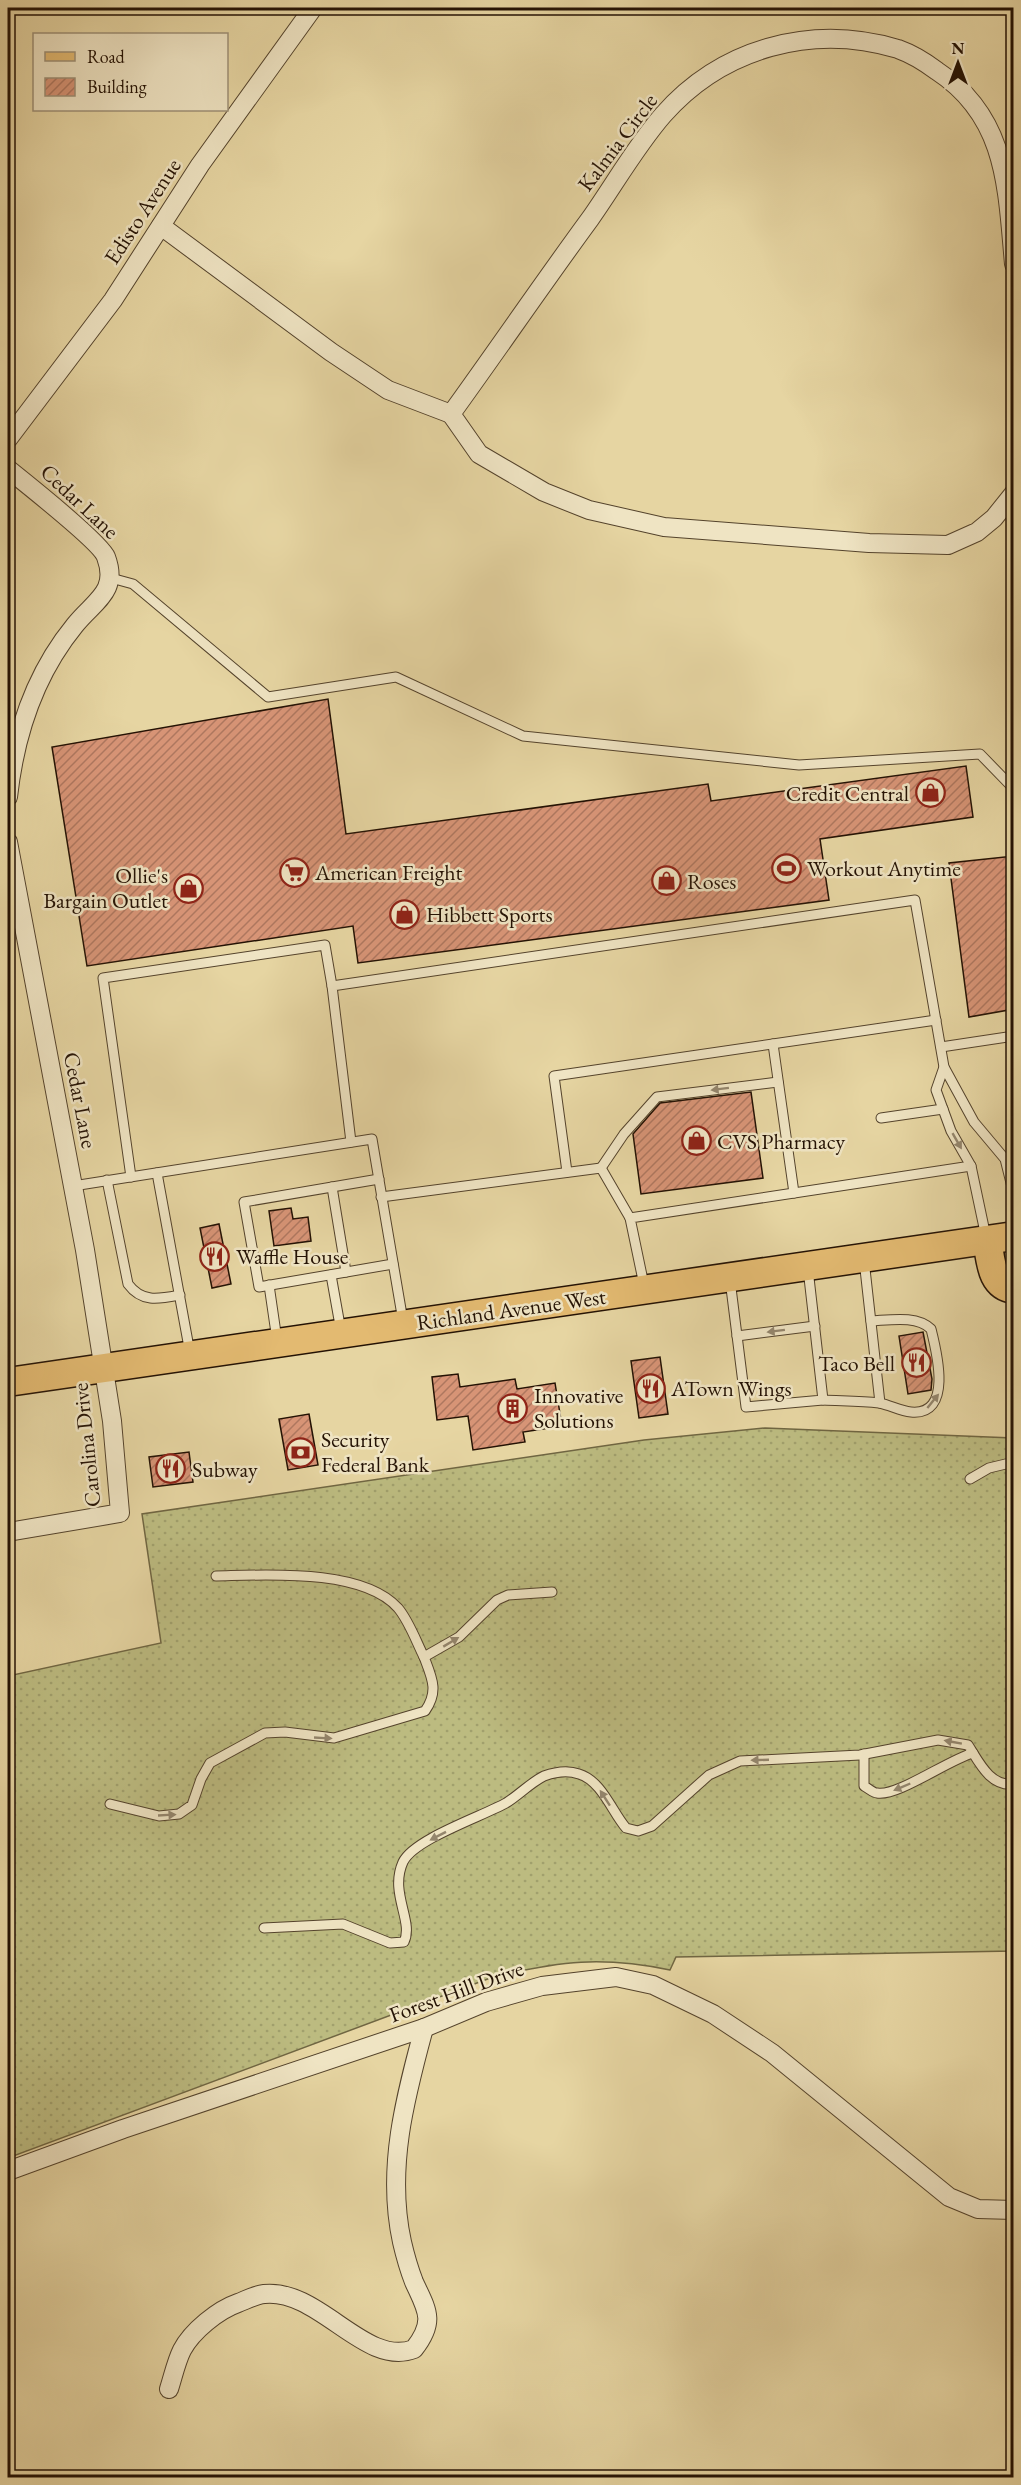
<svg xmlns="http://www.w3.org/2000/svg" width="1021" height="2485" font-family="'EB Garamond',serif">
<style>
.grass{fill:url(#grass-dots);stroke:#706642;stroke-width:1.5}
.building{fill:url(#building-hatch);stroke:#241204;stroke-width:1.5}
.lines{fill:none;stroke-linecap:round;stroke-linejoin:round}
.service-casing{stroke:#54432c;stroke-width:11}
.minor-casing{stroke:#54432c;stroke-width:20}
.primary-casing{stroke:#241204;stroke-width:31}
.service{stroke:#efe4c3;stroke-width:9}
.minor{stroke:#efe4c3;stroke-width:18}
.primary{stroke:#e3ba71;stroke-width:28}
.oneway{fill:#94866d}
.labels{text-anchor:middle;stroke-width:5;stroke-linejoin:round;paint-order:stroke}
.street-label{font-size:22px;fill:#241204;stroke:#efe4c3}
.poi-label{font-size:22px;fill:#241204;stroke:#efe4c3;text-anchor:start}
</style>
<defs>
<pattern id="grass-dots" width="8" height="8" patternUnits="userSpaceOnUse" patternTransform="scale(1.5)"><rect width="8" height="8" fill="#bcbb80"/><path d="M2 2h.1M6 6h.1" fill="none" stroke="#a1a06d" stroke-width="1.8" stroke-linecap="round"/></pattern>
<pattern id="building-hatch" width="6" height="6" patternUnits="userSpaceOnUse" patternTransform="scale(1.5)"><rect width="6" height="6" fill="#d79476"/><path d="M-1 1l2-2M0 6l6-6M5 7l2-2" fill="none" stroke="#ae775f"/></pattern>
</defs>
<rect width="100%" height="100%" fill="#e6d5a2"/>
<filter id="stains"><feTurbulence type="fractalNoise" baseFrequency=".00333" numOctaves="4"/><feColorMatrix values="0 0 0 0 .2 0 0 0 0 .09 0 0 0 0 .02 0 0 0 .5 -.17"/></filter>
<radialGradient id="worn" r=".72"><stop offset=".6" stop-color="#630" stop-opacity="0"/><stop offset="1" stop-color="#630" stop-opacity=".3"/></radialGradient>
<path class="grass" d="M765,1428l248,10v513l-337,6 -6,13c-68,-14 -110,-9 -177,7l-485,181v-482l153,-33 -19,-129 502,-74z"/>
<g class="building">
<polygon points="328,699 346,834 708,784 711,801 966,766 973,817 820,839 829,900 358,963 353,926 87,966 52,747"/>
<polygon points="1014,856 1014,1009 969,1017 949,863"/>
<polygon points="751,1092 763,1178 641,1194 633,1134 660,1103"/>
<polygon points="291,1208 293,1219 308,1217 311,1241 274,1246 269,1211"/>
<polygon points="219,1224 231,1284 212,1288 200,1228"/>
<polygon points="923,1332 932,1379 931,1390 908,1394 899,1336"/>
<polygon points="660,1357 668,1414 639,1418 631,1361"/>
<polygon points="458,1374 460,1387 515,1379 517,1389 555,1383 562,1426 523,1432 525,1442 473,1450 468,1416 437,1420 432,1377"/>
<polygon points="309,1414 318,1465 288,1470 279,1419"/>
<polygon points="189,1452 193,1482 153,1487 149,1457"/>
</g>
<g class="lines">
<defs>
<g id="service">
<polyline points="111,578 133,584 268,697 396,677 523,736 799,765 980,754 1014,789"/>
<polyline points="773,1044 794,1193"/>
<polyline points="941,1047 1014,1036"/>
<polyline points="944,1067 936,1090 951,1131 971,1166 986,1237"/>
<polyline points="881,1118 943,1109"/>
<polyline points="351,1142 332,986 915,900 944,1067 974,1122 1005,1159 1014,1195"/>
<polyline points="601,1168 624,1134 657,1097 778,1082"/>
<polyline points="567,1172 554,1076 936,1020"/>
<polyline points="157,1173 190,1353"/>
<polyline points="131,1177 103,978 325,945 332,986"/>
<polyline points="379,1179 244,1202 259,1287 393,1264"/>
<path d="M107,1180l21,104c14,19 31,15 52,11"/>
<polyline points="73,1186 372,1139 403,1321"/>
<polyline points="332,1187 346,1272"/>
<polyline points="381,1197 601,1168 630,1218"/>
<polyline points="864,1260 880,1403"/>
<polyline points="331,1275 341,1331"/>
<polyline points="730,1280 746,1407 823,1400 808,1269"/>
<polyline points="269,1285 277,1340"/>
<polyline points="644,1285 630,1218 971,1166"/>
<polyline points="737,1336 815,1326"/>
<path d="M823,1400c19,1 38,1 56,3 11,2 21,8 32,9 42,4 26,-59 20,-83 -14,-14 -41,-9 -60,-8"/>
<polyline points="970,1479 989,1468 1014,1462"/>
<path d="M216,1576c50,-1 146,-8 182,32 11,13 18,33 26,49"/>
<path d="M864,1754v32c4,2 9,7 13,7 20,4 71,-33 96,-40"/>
<path d="M110,1804l49,12 20,-2 13,-9 9,-26 9,-16 55,-30 20,-1 49,6 91,-27c14,-20 7,-33 -1,-54l35,-20 38,-37 11,-5 44,-3"/>
<path d="M264,1928l79,-4 47,19 14,-1c10,-21 -15,-49 -1,-80 11,-23 80,-46 103,-59 13,-8 24,-20 38,-27 11,-4 24,-6 35,-2 23,7 33,38 47,54l12,3 14,-5 57,-51 31,-14 120,-6 78,-15 30,5c11,17 22,42 46,39"/>
</g>
<g id="minor">
<polyline points="161,226 331,352 388,390 451,414"/>
<path d="M1014,264c-7,-77 -7,-147 -77,-193 -12,-9 -25,-17 -39,-22 -86,-26 -176,-1 -235,66 -27,31 -49,70 -73,104 -47,64 -92,130 -139,195l28,40 65,38 45,18 75,17 205,16 79,2 29,-13 17,-14 20,-25"/>
<polyline points="8,439 113,300 200,165 313,8"/>
<path d="M8,469c15,12 93,74 98,88 13,35 -12,44 -31,68 -41,50 -60,109 -67,172"/>
<polyline points="8,842 85,1250 112,1421 120,1513 8,1532"/>
<polyline points="8,2171 123,2129 424,2028 486,2002 542,1986 616,1977 653,1985 713,2014 772,2053 949,2197 978,2209 1014,2210"/>
<path d="M169,2389c4,-12 7,-27 13,-39 10,-19 36,-40 56,-47 8,-3 17,-8 26,-9 55,-6 101,74 150,55 22,-28 13,-39 0,-67 -5,-13 -9,-27 -12,-40 -16,-73 3,-144 22,-214"/>
</g>
<g id="primary">
<path d="M987,1240c4,19 3,46 27,49"/>
<polyline points="8,1382 1014,1236"/>
</g>
</defs>
<use href="#service" class="service-casing"/>
<use href="#minor" class="minor-casing"/>
<use href="#primary" class="primary-casing"/>
<use href="#service" class="service"/>
<use href="#minor" class="minor"/>
<use href="#primary" class="primary"/>
</g>
<defs><path id="oneway-solid" d="M-6-.8H1V-3.2L6.5 0L1 3.2V.8H-6Z" transform="scale(1.5)"/></defs>
<g class="oneway">
<use href="#oneway-solid" transform="translate(720 1089) rotate(173)"/>
<use href="#oneway-solid" transform="translate(957 1141) rotate(60)"/>
<use href="#oneway-solid" transform="translate(776 1331) rotate(173)"/>
<use href="#oneway-solid" transform="translate(933 1401) rotate(-51)"/>
<use href="#oneway-solid" transform="translate(451 1642) rotate(-31)"/>
<use href="#oneway-solid" transform="translate(323 1738) rotate(3)"/>
<use href="#oneway-solid" transform="translate(953 1742) rotate(-170)"/>
<use href="#oneway-solid" transform="translate(760 1760) rotate(178)"/>
<use href="#oneway-solid" transform="translate(902 1787) rotate(157)"/>
<use href="#oneway-solid" transform="translate(605 1798) rotate(-123)"/>
<use href="#oneway-solid" transform="translate(167 1815) rotate(-3)"/>
<use href="#oneway-solid" transform="translate(438 1836) rotate(153)"/>
</g>
<defs>
<symbol id="shop-ring" viewBox="-11 -11 22 22"><circle r="9.5" fill="#efe4c3" stroke="#8f2418" stroke-width="1.5"/><path d="M-5-2.5h2.3a2.7 3.5 0 0 1 5.4 0H5L5.5 6h-11ZM-1.5-2.5h3a1.5 2.3 0 0 0-3 0Z" fill="#8f2418"/></symbol>
<symbol id="stadium-ring" viewBox="-11 -11 22 22"><circle r="9.5" fill="#efe4c3" stroke="#8f2418" stroke-width="1.5"/><path d="M0-5a6.5 5 0 1 0 0 10a6.5 5 0 1 0 0-10ZM-3.5-1.8h7v3.6h-7Z" fill="#8f2418"/></symbol>
<symbol id="supermarket-ring" viewBox="-11 -11 22 22"><circle r="9.5" fill="#efe4c3" stroke="#8f2418" stroke-width="1.5"/><path d="M-6-5.5h2.5l.6 2H6L4.5 2H-2.5L-4.4-4H-6ZM-1.5 3.2a1.3 1.3 0 1 0 .1 0ZM3 3.2a1.3 1.3 0 1 0 .1 0Z" fill="#8f2418"/></symbol>
<symbol id="restaurant-ring" viewBox="-11 -11 22 22"><circle r="9.5" fill="#efe4c3" stroke="#8f2418" stroke-width="1.5"/><path d="M-5-6h1v4h1v-4h1v4h1v-4h1v5L-1.5 .5V6h-2V.5L-5-1ZM5-6V6H3V1.5H1.5Q1.5-4 5-6Z" fill="#8f2418"/></symbol>
<symbol id="building-ring" viewBox="-11 -11 22 22"><circle r="9.5" fill="#efe4c3" stroke="#8f2418" stroke-width="1.5"/><path d="M-4-6H4V6H1V3H-1V6H-4ZM-2.5-4.3h1.7v1.8h-1.7ZM.8-4.3h1.7v1.8H.8ZM-2.5-1h1.7V.8h-1.7ZM.8-1h1.7V.8H.8Z" fill="#8f2418"/></symbol>
<symbol id="bank-ring" viewBox="-11 -11 22 22"><circle r="9.5" fill="#efe4c3" stroke="#8f2418" stroke-width="1.5"/><path d="M-6-4H6V4H-6ZM0-2.3a2.3 2.3 0 1 0 0 4.6a2.3 2.3 0 1 0 0-4.6Z" fill="#8f2418"/></symbol>
</defs>
<g fill-rule="evenodd">
<use href="#shop-ring" x="914" y="776" width="33" height="33"/>
<use href="#stadium-ring" x="770" y="852" width="33" height="33"/>
<use href="#supermarket-ring" x="278" y="856" width="33" height="33"/>
<use href="#shop-ring" x="650" y="864" width="33" height="33"/>
<use href="#shop-ring" x="172" y="872" width="33" height="33"/>
<use href="#shop-ring" x="388" y="898" width="33" height="33"/>
<use href="#shop-ring" x="680" y="1124" width="33" height="33"/>
<use href="#restaurant-ring" x="198" y="1240" width="33" height="33"/>
<use href="#restaurant-ring" x="900" y="1346" width="33" height="33"/>
<use href="#restaurant-ring" x="634" y="1372" width="33" height="33"/>
<use href="#building-ring" x="496" y="1392" width="33" height="33"/>
<use href="#bank-ring" x="284" y="1436" width="33" height="33"/>
<use href="#restaurant-ring" x="154" y="1452" width="33" height="33"/>
</g>
<g class="labels">
<g class="street-label">
<text transform="translate(617 142) rotate(-53)" y="8">Kalmia Circle</text>
<text transform="translate(142 211) rotate(-57)" y="8">Edisto Avenue</text>
<text transform="translate(80 501) rotate(43)" y="8">Cedar Lane</text>
<text transform="translate(81 1100) rotate(79)" y="8">Cedar Lane</text>
<text transform="translate(511 1309) rotate(-8)" y="8">Richland Avenue West</text>
<text transform="translate(86 1445) rotate(-96)" y="8">Carolina Drive</text>
<text transform="translate(456 1991) rotate(-20)" y="8">Forest Hill Drive</text>
</g>
<g class="poi-label">
<text x="909" y="801" text-anchor="end">Credit Central</text>
<text x="807" y="876">Workout Anytime</text>
<text x="315" y="880">American Freight</text>
<text x="168" y="883" text-anchor="end">Ollie's<tspan x="168" dy="25">Bargain Outlet</tspan></text>
<text x="687" y="889">Roses</text>
<text x="426" y="922">Hibbett Sports</text>
<text x="717" y="1149">CVS Pharmacy</text>
<text x="236" y="1264">Waffle House</text>
<text x="895" y="1371" text-anchor="end">Taco Bell</text>
<text x="671" y="1396">ATown Wings</text>
<text x="534" y="1403">Innovative<tspan x="534" dy="25">Solutions</tspan></text>
<text x="321" y="1447">Security<tspan x="321" dy="25">Federal Bank</tspan></text>
<text x="192" y="1477">Subway</text>
</g>
</g>
<rect width="1021" height="2485" fill="none" stroke="#e6d5a2" stroke-width="30"/>
<rect x="9" y="9" width="1003" height="2467" fill="none" stroke="#241204" stroke-width="3"/>
<rect x="15" y="15" width="991" height="2455" fill="none" stroke="#241204" stroke-width="1.5"/>
<rect x="33" y="33" width="195" height="78" fill="#efe4c3" stroke="#9e9077" stroke-width="1.5"/>
<rect x="45" y="52" width="30" height="9" fill="#e3ba71" stroke="#9e9077" stroke-width="1.5"/>
<text x="87" y="63" font-size="18" fill="#241204">Road</text>
<rect x="45" y="78" width="30" height="18" fill="url(#building-hatch)" stroke="#9e9077" stroke-width="1.5"/>
<text x="87" y="93" font-size="18" fill="#241204">Building</text>
<g transform="translate(958 63)" stroke="#efe4c3" stroke-width="4.5" paint-order="stroke">
<path d="M0-4.5L10 22L0 15L-10 22Z" fill="#241204"/>
<text y="-9" font-size="16" font-weight="bold" text-anchor="middle" fill="#241204">N</text>
</g>
<rect width="100%" height="100%" filter="url(#stains)"/>
<rect width="100%" height="100%" fill="url(#worn)"/>
</svg>
